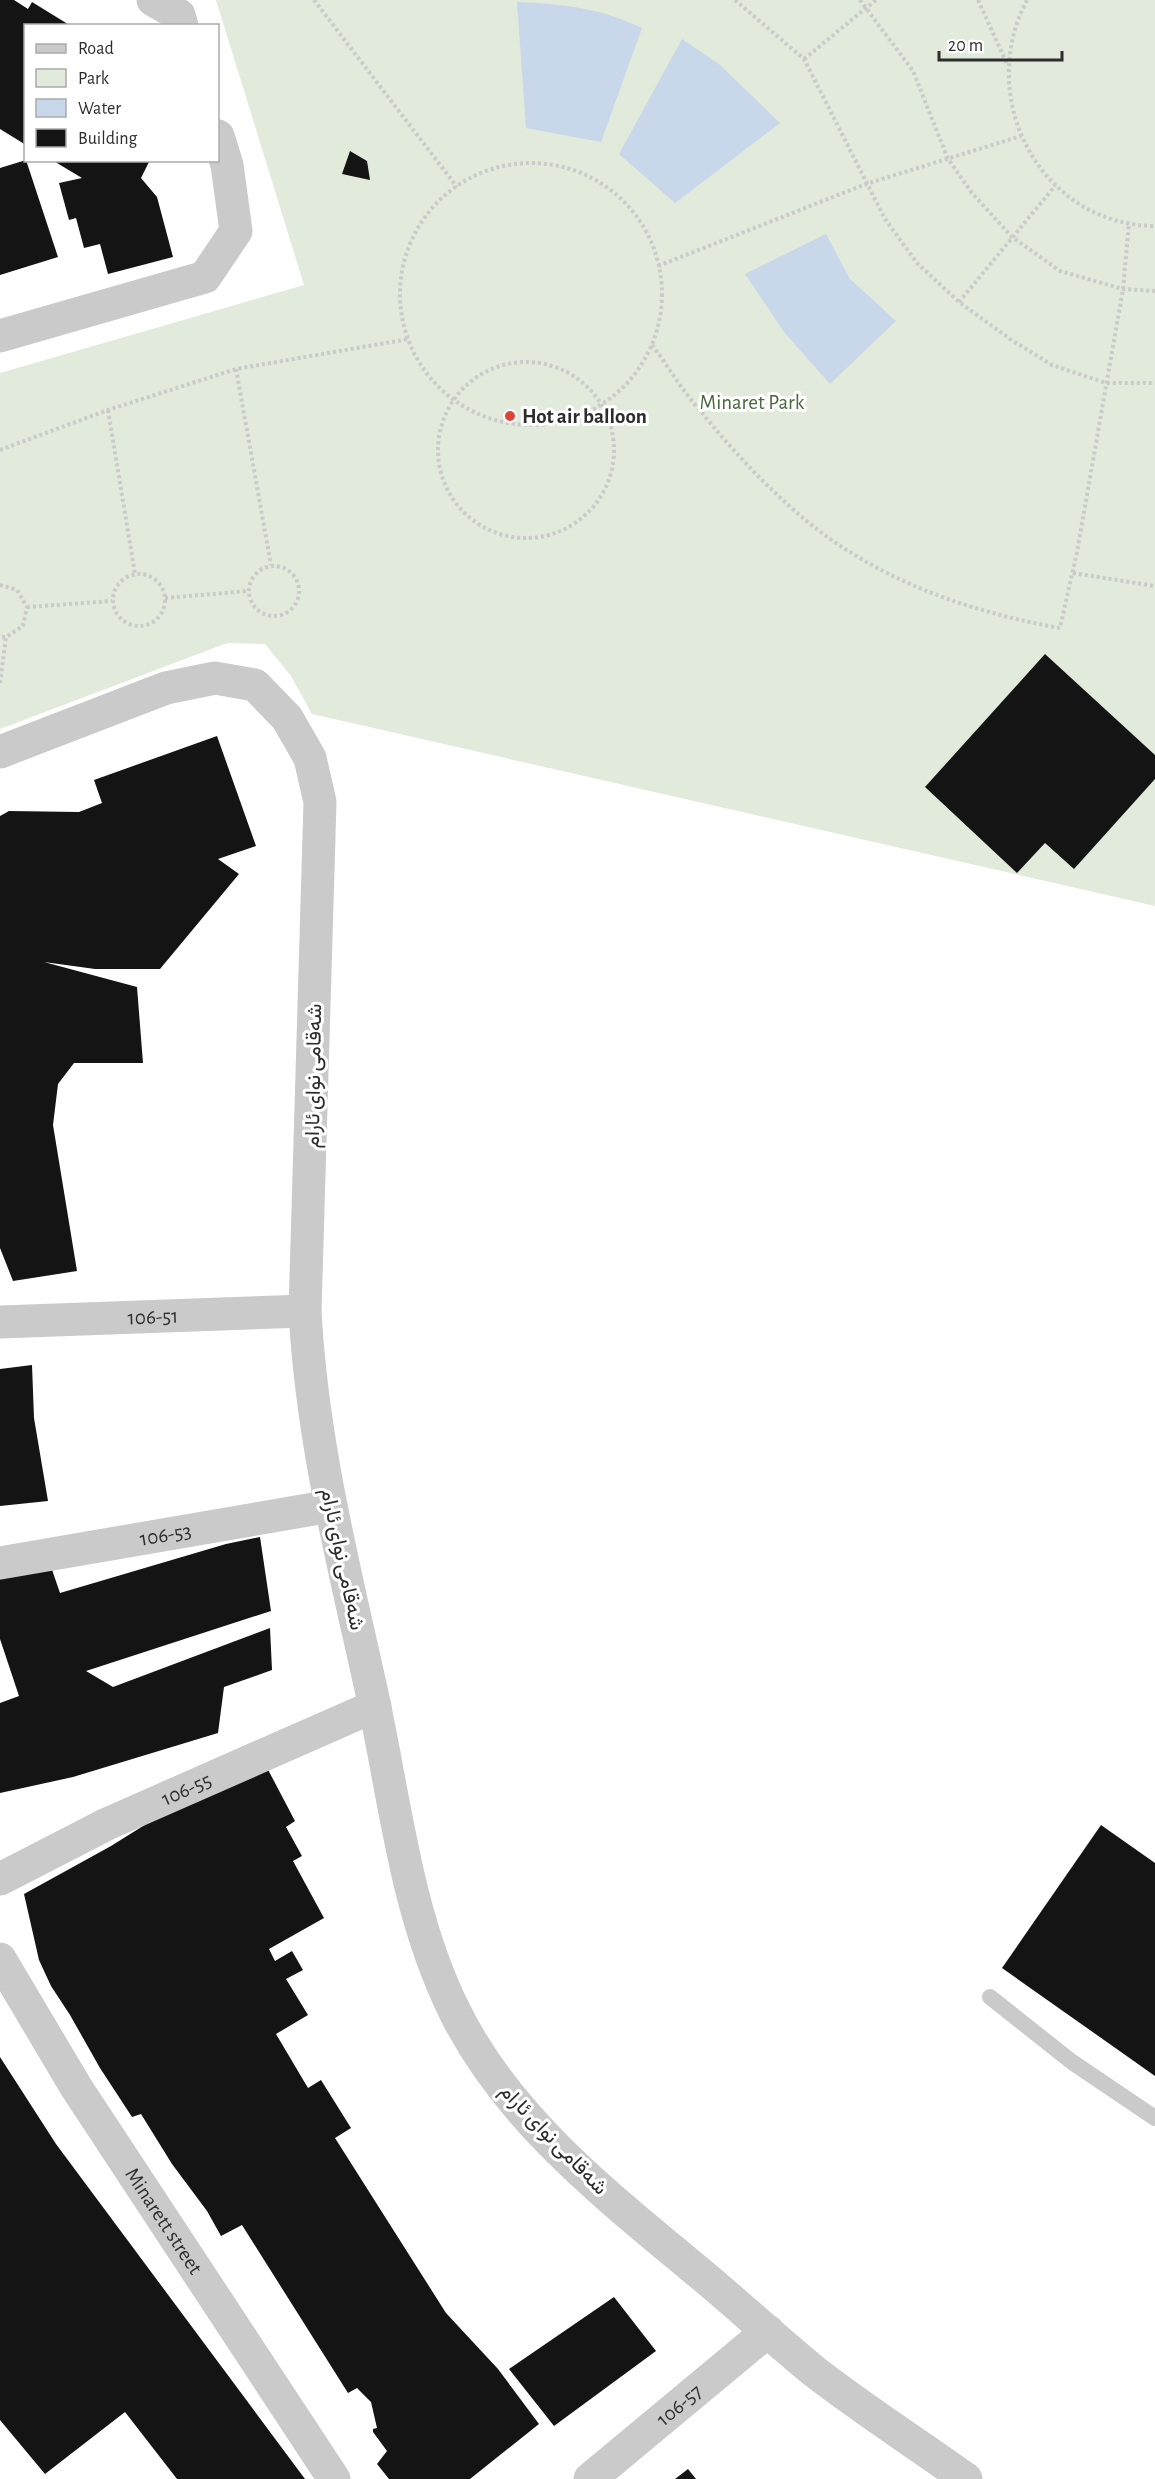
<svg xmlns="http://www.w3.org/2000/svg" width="1155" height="2479" font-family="'Alegreya Sans',Vazirmatn,sans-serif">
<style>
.green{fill:#e1eadb}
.water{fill:#c8d7e9}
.building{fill:#141414}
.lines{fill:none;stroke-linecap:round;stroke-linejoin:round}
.path{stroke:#cacaca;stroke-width:4;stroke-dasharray:3 3;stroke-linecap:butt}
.service{stroke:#cacaca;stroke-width:16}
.minor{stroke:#cacaca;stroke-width:33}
.tertiary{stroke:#cacaca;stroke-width:33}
.poi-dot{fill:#dc4538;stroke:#fff;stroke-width:2}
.labels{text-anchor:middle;stroke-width:6;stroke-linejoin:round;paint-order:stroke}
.park-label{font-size:21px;fill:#4a663d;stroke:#fff}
.poi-label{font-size:21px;font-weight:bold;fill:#2d2d2d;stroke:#fff;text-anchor:start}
.street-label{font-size:21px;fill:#2d2d2d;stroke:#fff}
</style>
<rect width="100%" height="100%" fill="#fff"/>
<polygon class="green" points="216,0 1155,0 1155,906 312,714 291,676 265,644 227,643 0,729 0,373 304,285"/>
<g class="water">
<path d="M517,2c47,2 82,6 125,26l-41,114 -75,-14z"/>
<polygon points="682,39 719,64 780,123 675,203 619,154"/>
<polygon points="826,234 850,279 896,321 830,384 784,332 745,274"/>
</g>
<g class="building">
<polygon points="0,0 14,0 28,9 32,2 71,26 26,26 26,145 0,129"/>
<polygon points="350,151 367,161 370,180 342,174"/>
<polygon points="26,160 58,257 0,275 0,168"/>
<polygon points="52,160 150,160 141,178 157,197 173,257 108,274 100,244 84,248 76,218 69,220 59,183 82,178"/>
<polygon points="1045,654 1155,755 1155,779 1074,869 1045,843 1017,873 925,787"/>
<polygon points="217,736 256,846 218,859 239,874 160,969 95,969 44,962 137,987 143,1063 74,1063 58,1084 53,1125 77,1271 13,1281 0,1248 0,816 9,811 79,812 102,803 94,780"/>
<polygon points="32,1365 34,1418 48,1501 0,1506 0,1369"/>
<polygon points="260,1537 271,1611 86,1671 113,1687 270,1628 272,1670 224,1687 218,1733 73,1777 0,1793 0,1703 19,1696 0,1639 0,1572 49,1561 60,1593 226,1544"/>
<polygon points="264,1762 295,1821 286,1827 302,1856 293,1861 324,1918 269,1949 275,1961 292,1951 303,1970 286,1979 308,2015 276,2034 308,2088 321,2080 351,2128 335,2138 446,2313 498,2369 539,2424 470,2479 389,2479 377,2464 387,2451 373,2432 373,2429 377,2428 371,2402 357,2388 348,2393 242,2225 221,2236 207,2211 172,2164 141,2114 132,2117 100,2068 70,2015 51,1986 39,1960 24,1894 111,1846 199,1791"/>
<polygon points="1101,1825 1155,1863 1155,2076 1002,1968"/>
<polygon points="0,2057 56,2144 305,2479 177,2479 125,2412 45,2474 0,2420"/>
<polygon points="614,2297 656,2351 554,2426 509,2369"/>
<polygon points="688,2469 696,2479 675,2479"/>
</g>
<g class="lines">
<g class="path">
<polyline points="314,0 457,187"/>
<polyline points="735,0 804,59 885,219 917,263 959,302 1010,339 1052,365 1106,383 1155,383"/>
<polyline points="860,0 913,71 948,159 972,193 1012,237 1060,271 1123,289 1155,291"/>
<polyline points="978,0 1007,64"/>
<path d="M1027,0c-52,98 13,225 128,226"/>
<polyline points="804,59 876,0"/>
<circle cx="531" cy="294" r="131"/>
<polyline points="658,266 866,184 1021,136"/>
<polyline points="959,302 1055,186"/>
<path d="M652,345c16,21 29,44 46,63 41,51 96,110 152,144 63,40 137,63 210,76l17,-76 46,-263 6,-66"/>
<circle cx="526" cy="450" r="88"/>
<polyline points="236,369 271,565"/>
<polyline points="108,410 135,574"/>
<polyline points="0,450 108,410 236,369 409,339"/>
<circle cx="274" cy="591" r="25"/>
<polyline points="1073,573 1155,586"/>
<circle cx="139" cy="600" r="26"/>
<polyline points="0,585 17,590 27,607 23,626 6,637 0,637"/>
<polyline points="165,598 247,591"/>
<polyline points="27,607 112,601"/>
<polyline points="0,683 6,637"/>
</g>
<polyline class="service" points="990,1997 1072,2062 1155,2118"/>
<g class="minor">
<polyline points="153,0 179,15 182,26"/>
<polyline points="0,336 205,277 236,231 227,165 218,136"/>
<path id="s1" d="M0,1322l305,-11"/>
<path id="s2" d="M0,1563l331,-57"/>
<path id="s3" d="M0,1879l107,-55 268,-118"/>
<path id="s4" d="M590,2479l178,-148"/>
</g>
<g class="tertiary">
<path d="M0,752l166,-64 49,-10 40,7 32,33 23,40 10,44 -15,509c7,131 38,251 66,378 24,108 34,223 84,323 52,105 147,180 236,254 42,34 82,72 124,106 49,38 101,71 151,107"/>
<path id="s5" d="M0,1959l76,128 258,392"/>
</g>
</g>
<circle class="poi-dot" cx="510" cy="416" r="6"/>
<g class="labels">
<g class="park-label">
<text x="752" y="409">Minaret Park</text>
</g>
<g class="poi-label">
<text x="522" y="423">Hot air balloon</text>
</g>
<g class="street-label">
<text transform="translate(313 1076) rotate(-89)" y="7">شەقامی نوای ئارام</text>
<text dy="7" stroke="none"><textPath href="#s1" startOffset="153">106-51</textPath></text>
<text dy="7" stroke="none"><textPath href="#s2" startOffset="168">106-53</textPath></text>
<text transform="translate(343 1559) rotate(78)" y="7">شەقامی نوای ئارام</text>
<text dy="7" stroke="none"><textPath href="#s3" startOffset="207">106-55</textPath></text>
<text transform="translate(554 2139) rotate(46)" y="7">شەقامی نوای ئارام</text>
<text dy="7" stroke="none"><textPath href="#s5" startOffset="309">Minarett street</textPath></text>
<text dy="7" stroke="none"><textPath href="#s4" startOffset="116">106-57</textPath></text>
</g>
</g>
<rect x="24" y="24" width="195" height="138" fill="#ffffff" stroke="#ababab" stroke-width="1.5"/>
<rect x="36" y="44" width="30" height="9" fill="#cacaca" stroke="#ababab" stroke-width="1.5"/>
<text x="78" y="54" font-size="18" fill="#2d2d2d">Road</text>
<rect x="36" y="69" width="30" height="18" fill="#e1eadb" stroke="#ababab" stroke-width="1.5"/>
<text x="78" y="84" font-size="18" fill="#2d2d2d">Park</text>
<rect x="36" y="99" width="30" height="18" fill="#c8d7e9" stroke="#ababab" stroke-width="1.5"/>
<text x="78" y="114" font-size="18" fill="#2d2d2d">Water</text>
<rect x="36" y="129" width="30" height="18" fill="#141414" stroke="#ababab" stroke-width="1.5"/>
<text x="78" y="144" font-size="18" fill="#2d2d2d">Building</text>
<path d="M939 51v9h123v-9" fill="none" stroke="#2d2d2d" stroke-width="3"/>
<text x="948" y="51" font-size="18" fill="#2d2d2d" stroke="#ffffff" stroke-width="4.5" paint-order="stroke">20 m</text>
</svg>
